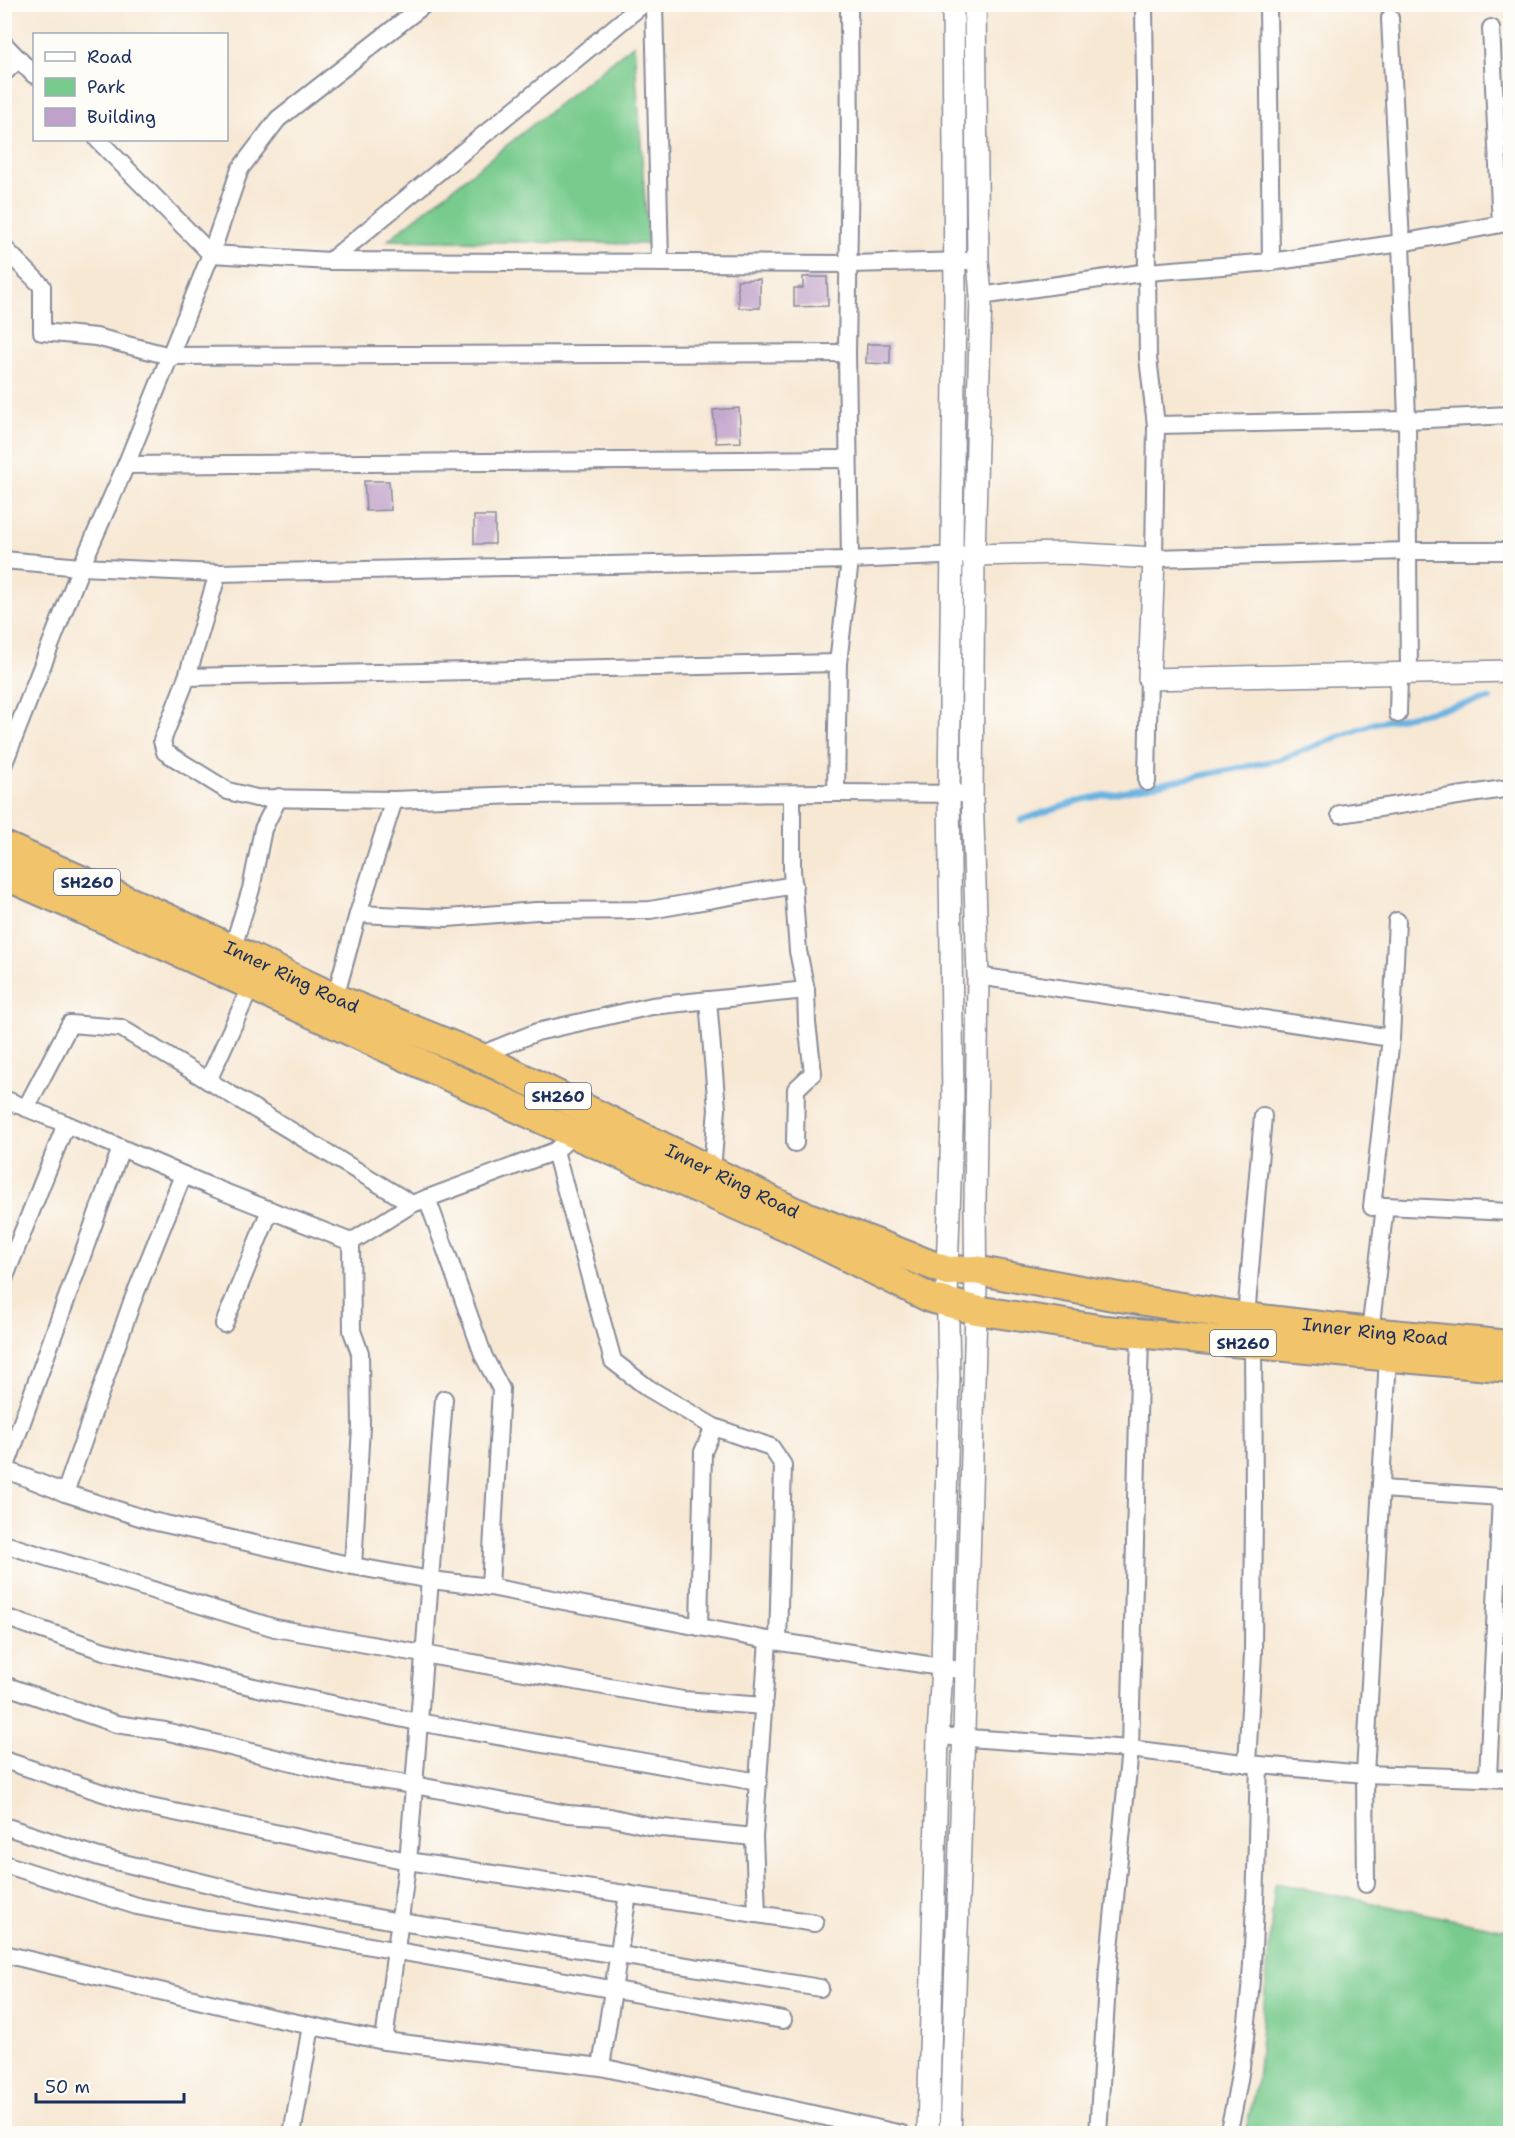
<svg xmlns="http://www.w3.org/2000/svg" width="1515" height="2138" font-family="'Shantell Sans',sans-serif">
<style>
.green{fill:#78cb8d;stroke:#4a7d76;stroke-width:1.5}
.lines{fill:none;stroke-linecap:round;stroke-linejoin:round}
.stream{stroke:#69b2e1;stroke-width:6}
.building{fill:#c0a1c9}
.minor-casing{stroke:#898c99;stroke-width:20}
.tertiary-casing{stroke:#898c99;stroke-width:24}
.trunk-casing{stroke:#898c99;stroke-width:32}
.minor{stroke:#fff;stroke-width:16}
.tertiary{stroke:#fff;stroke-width:21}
.trunk{stroke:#f1c36a;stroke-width:28}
.labels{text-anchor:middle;stroke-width:5;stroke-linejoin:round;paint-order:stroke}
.shield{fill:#fdfcf7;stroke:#5f6c8c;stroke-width:1.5}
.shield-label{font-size:16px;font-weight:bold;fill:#1b2f5e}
.street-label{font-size:18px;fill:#1b2f5e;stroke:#fdfcf7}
</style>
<rect width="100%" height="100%" fill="#fdfcf7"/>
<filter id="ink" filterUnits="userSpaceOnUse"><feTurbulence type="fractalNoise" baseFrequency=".0167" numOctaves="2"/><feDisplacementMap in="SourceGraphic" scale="12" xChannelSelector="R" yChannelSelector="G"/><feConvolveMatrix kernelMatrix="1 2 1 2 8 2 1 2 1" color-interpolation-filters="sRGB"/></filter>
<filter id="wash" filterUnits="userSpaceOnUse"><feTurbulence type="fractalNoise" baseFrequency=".008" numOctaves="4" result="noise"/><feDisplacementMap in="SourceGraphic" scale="24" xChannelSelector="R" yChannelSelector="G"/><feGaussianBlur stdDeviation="1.35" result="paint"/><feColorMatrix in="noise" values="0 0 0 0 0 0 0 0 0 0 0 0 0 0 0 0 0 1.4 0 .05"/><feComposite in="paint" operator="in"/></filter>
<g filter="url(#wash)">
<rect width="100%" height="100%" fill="#f7e8d4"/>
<g class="green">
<polygon points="634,44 648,244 388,240"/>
<polygon points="1275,1883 1500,1929 1510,1929 1510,2133 1245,2133 1257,2081"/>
</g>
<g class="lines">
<polyline class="stream" points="1021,820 1081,800 1278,760 1375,723 1490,699"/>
</g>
<g id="blocks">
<g class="building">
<polygon points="803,277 827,277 828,306 794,307 794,288 803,288"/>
<polygon points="760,279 760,308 739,308 737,280"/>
<polygon points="867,344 890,344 890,364 866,363"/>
<polygon points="739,408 741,442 716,443 713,410"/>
<polygon points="364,481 389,481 391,510 366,511"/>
<rect x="474" y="516" width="21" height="28"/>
</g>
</g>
</g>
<g filter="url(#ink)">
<use href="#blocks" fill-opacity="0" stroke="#898c99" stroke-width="1.5"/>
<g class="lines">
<defs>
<g id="minor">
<polyline points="654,4 660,263"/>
<polyline points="1144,4 1148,358 1156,425 1154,558 1408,551 1409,674"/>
<polyline points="1268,4 1271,262"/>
<polyline points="1390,18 1401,243 1501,224 1491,28"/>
<polyline points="4,44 34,75"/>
<polyline points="4,73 19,59"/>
<polyline points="98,140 211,254 330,261 849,264 967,261"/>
<polyline points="4,248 42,286 42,332 96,337 170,356 847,353"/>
<polyline points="330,261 643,4"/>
<polyline points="981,296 1148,272 1271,262 1401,243 1407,420 1408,551 1510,551"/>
<polyline points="1156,425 1407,420 1510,415"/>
<polyline points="126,465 848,459"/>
<polyline points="4,560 81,567 218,573 850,560 964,555"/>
<polyline points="838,663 187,677 162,741 165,752 228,791 256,798 394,800 519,795 836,793 972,794"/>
<polyline points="187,677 218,573"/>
<polyline points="1398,714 1399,674"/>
<polyline points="4,763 81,567 126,465 211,254 240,169 278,119 425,4"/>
<polyline points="1147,782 1149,676"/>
<polyline points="836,793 838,663 850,560 847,353 850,155 849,4"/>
<polyline points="1340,814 1510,788"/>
<polyline points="358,914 448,918 536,911 650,910 794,885"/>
<polyline points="232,950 251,889 263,829 279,797"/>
<polyline points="978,976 1391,1038 1397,921"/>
<polyline points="335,998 358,914 394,800"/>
<polyline points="708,1000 717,1109 712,1171"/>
<polyline points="478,1056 537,1032 652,1006 806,990 798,951 792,870 792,795"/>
<polyline points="208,1081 251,986"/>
<polyline points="4,1099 66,1124 209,1186 351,1242 412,1204 555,1151 574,1134"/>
<polyline points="26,1108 70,1024 121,1028 412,1204"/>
<polyline points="795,1143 796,1089 813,1073 807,1023 806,990"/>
<polyline points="555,1151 613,1361 648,1388 714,1427 771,1447 783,1465 778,1641"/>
<polyline points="427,1198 484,1357 501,1389 490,1587"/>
<polyline points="1385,1206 1372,1207 1391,1038"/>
<polyline points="351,1242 352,1331 360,1353 361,1427 353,1566"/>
<polyline points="4,1279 66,1124"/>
<polyline points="1246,1317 1263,1116"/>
<polyline points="224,1324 270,1210"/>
<polyline points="1370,1332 1385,1206 1510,1212"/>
<polyline points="4,1469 65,1493 152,1521 353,1566 431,1580 490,1587 768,1640 966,1671"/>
<polyline points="5,1469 121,1148"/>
<polyline points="1382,1489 1501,1497 1488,1777"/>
<polyline points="65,1493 132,1302 183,1175"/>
<polyline points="4,1544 275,1628 683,1700 764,1706"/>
<polyline points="4,1617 104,1651 275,1692 418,1722 758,1782"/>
<polyline points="699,1627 703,1452 714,1427"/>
<polyline points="4,1685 116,1724 165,1731 341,1774 414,1785 568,1814 610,1817 653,1827 754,1837"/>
<polyline points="938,1736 1130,1749 1259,1765 1365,1774 1510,1779"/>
<polyline points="4,1760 136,1804 408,1861 757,1914 754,1837 768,1640"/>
<polyline points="1247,1764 1253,1653 1254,1498 1253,1344"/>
<polyline points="4,1826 99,1857 262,1897 400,1922 620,1955 820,1988"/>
<polyline points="4,1864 137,1906 207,1920 270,1928 783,2020"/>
<polyline points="1366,1884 1365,1774 1388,1357"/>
<polyline points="757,1914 815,1923"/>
<polyline points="4,1954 269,2017 384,2041 601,2067 902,2134"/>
<polyline points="384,2041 409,1850 444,1399"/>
<polyline points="601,2067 628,1894"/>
<polyline points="292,2134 311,2026"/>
<polyline points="1098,2134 1108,1968 1130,1749 1140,1334"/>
<path d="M1228,2134c29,-120 27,-246 31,-369"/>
</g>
<g id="tertiary">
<polyline points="974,555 1064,553 1154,558 1149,679 1510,671"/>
<polyline points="928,2134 938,1736 942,1667 949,1377 947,1271 953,1099 949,794 955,296 953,4"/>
<polyline points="950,2134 966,1671 976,1310 975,1205 978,976 972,794 974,555 981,296 978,261 975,4"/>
</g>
<g id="trunk">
<path id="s1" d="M4,846l165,73 166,79 143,58 317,156 152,59 28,-1 138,26 133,21 124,15 140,13"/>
<polyline points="4,875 161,944 574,1134 793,1230 930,1298 976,1310 1105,1330 1510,1368"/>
</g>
</defs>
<use href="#minor" class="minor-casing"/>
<use href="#tertiary" class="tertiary-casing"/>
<use href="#trunk" class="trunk-casing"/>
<use href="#minor" class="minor"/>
<use href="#tertiary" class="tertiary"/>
<use href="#trunk" class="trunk"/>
</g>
</g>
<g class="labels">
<g class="shield">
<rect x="54" y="869" width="66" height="26" rx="4.5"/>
<rect x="525" y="1083" width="66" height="26" rx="4.5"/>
<rect x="1210" y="1330" width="66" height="26" rx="4.5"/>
</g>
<g class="shield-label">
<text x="87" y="888">SH260</text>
<text x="558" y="1102">SH260</text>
<text x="1243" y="1349">SH260</text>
</g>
<g class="street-label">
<text dy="6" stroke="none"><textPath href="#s1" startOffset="316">Inner Ring Road</textPath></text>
<text dy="6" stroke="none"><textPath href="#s1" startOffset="802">Inner Ring Road</textPath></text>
<text dy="6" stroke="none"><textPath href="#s1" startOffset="1468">Inner Ring Road</textPath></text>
</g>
</g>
<rect width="1515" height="2138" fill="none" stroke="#fdfcf7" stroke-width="24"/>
<rect x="33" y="33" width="195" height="108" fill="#fdfcf7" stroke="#a3aaba" stroke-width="1.5"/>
<rect x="45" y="52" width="30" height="9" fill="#ffffff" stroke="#a3aaba" stroke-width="1.5"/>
<text x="87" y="63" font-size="18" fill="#1b2f5e">Road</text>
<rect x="45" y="78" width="30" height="18" fill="#78cb8d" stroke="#a3aaba" stroke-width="1.5"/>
<text x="87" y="93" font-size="18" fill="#1b2f5e">Park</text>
<rect x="45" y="108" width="30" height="18" fill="#c0a1c9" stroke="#a3aaba" stroke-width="1.5"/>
<text x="87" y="123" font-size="18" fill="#1b2f5e">Building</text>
<path d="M36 2093v9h148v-9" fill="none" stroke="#1b2f5e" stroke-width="3"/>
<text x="45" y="2093" font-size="18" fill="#1b2f5e" stroke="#fdfcf7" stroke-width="4.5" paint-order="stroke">50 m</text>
</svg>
